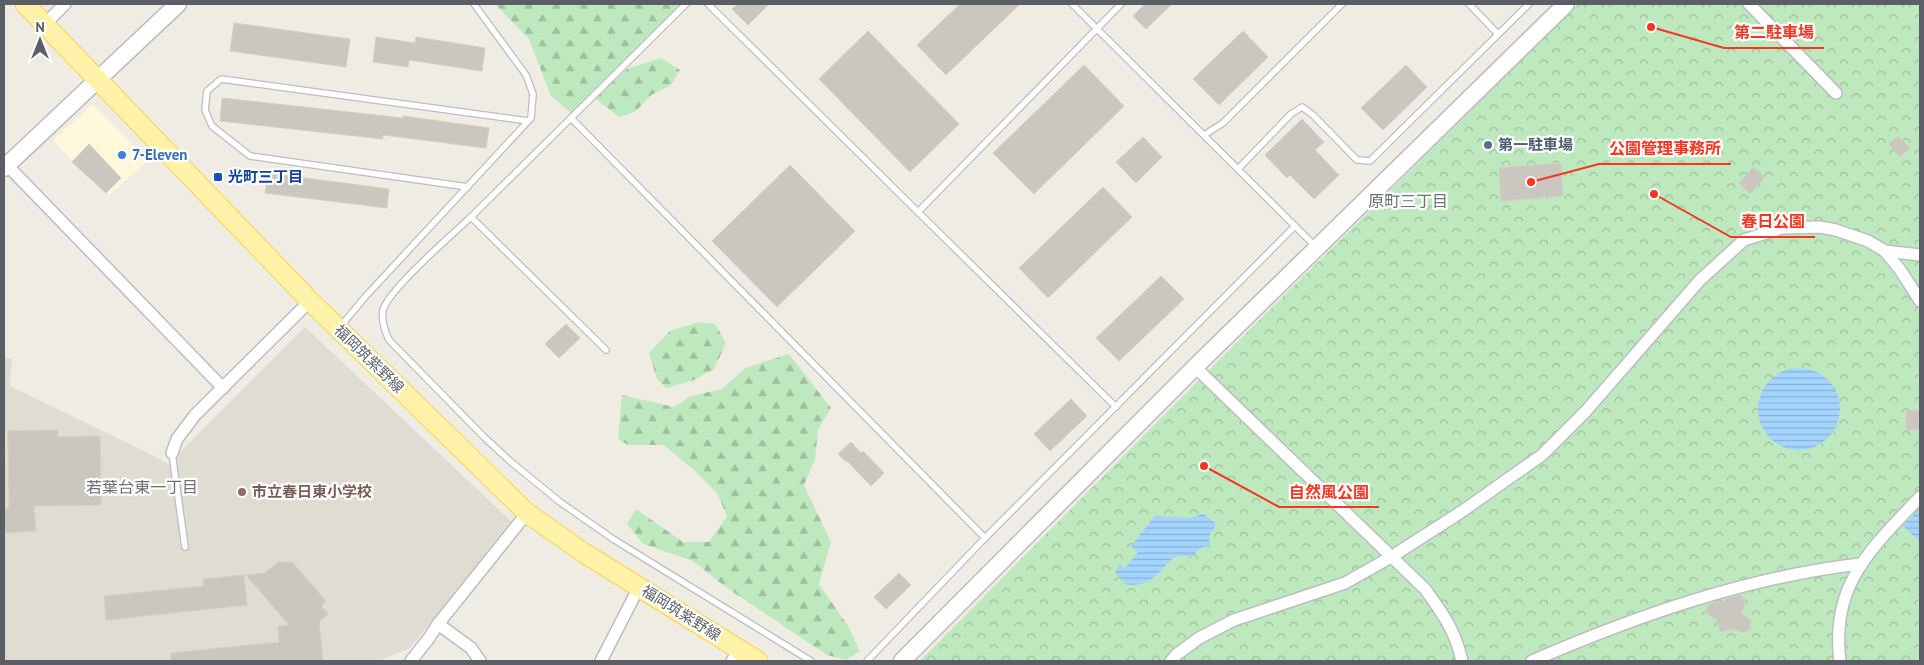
<svg xmlns="http://www.w3.org/2000/svg" width="1924" height="665" font-family="'PT Sans','Noto Sans JP',sans-serif">
<style>
.commercial{fill:#fff7d9}
.education{fill:#dfdcd2}
.forest{fill:url(#forest-firs)}
.park{fill:url(#park-crowns)}
.water{fill:url(#water-rules)}
.building{fill:#cac7c0;stroke:#d5cfc1}
.lines{fill:none;stroke-linecap:round;stroke-linejoin:round}
.lane-casing{stroke:#bbbdc3;stroke-width:8}
.street-casing{stroke:#bbbdc3;stroke-width:14}
.secondary-casing{stroke:#b9bcc3;stroke-width:19}
.primary-casing{stroke:#fdd04f;stroke-width:21}
.lane{stroke:#fff;stroke-width:5.5}
.street{stroke:#fff;stroke-width:11}
.secondary{stroke:#fff;stroke-width:16}
.primary{stroke:#fff3a9;stroke-width:19}
.service-dot{fill:#5c6f8a;stroke:#fff;stroke-width:2}
.shop-dot{fill:#3f7fe0;stroke:#fff;stroke-width:2}
.transit-dot{fill:#1a4fb4;stroke:#fff;stroke-width:2}
.education-dot{fill:#8d6e63;stroke:#fff;stroke-width:2}
.labels{text-anchor:middle;stroke-width:4.5;stroke-linejoin:round;paint-order:stroke}
.service-label{font-size:15px;font-weight:bold;fill:#4e5e75;stroke:#fff;text-anchor:start}
.shop-label{font-size:15px;font-weight:bold;fill:#366cbe;stroke:#fff;text-anchor:start}
.transit-label{font-size:15px;font-weight:bold;fill:#164399;stroke:#fff;text-anchor:start}
.street-label{font-size:15px;fill:#5b5f65;stroke:#fff}
.education-label{font-size:15px;font-weight:bold;fill:#785e54;stroke:#fff;text-anchor:start}
.neighbourhood-label{font-size:16px;fill:#6c7277;stroke:#fff}
.leader{fill:none;stroke:#f73621;stroke-width:2}
.callout-dot{fill:#f73621;stroke:#fff;stroke-width:2}
.callout-label{font-size:16px;text-anchor:middle;font-weight:bold;fill:#f73621;stroke:#fff;stroke-width:4.5;stroke-linejoin:round;paint-order:stroke}
</style>
<defs>
<pattern id="forest-firs" width="22" height="20" patternUnits="userSpaceOnUse" patternTransform="scale(1.25)"><rect width="22" height="20" fill="#bee9be"/><path d="M5 1l3.5 6h-7zM16 11l3.5 6h-7z" fill="#9dc09e"/></pattern>
<pattern id="park-crowns" width="20" height="18" patternUnits="userSpaceOnUse" patternTransform="scale(1.25)"><rect width="20" height="18" fill="#bee9be"/><path d="M2 6a3 3 0 1 1 6 0M12 15a3 3 0 1 1 6 0" fill="none" stroke="#9dc09e"/></pattern>
<pattern id="water-rules" width="6" height="5" patternUnits="userSpaceOnUse" patternTransform="scale(1.25)"><rect width="6" height="5" fill="#a4d5ff"/><path d="M0 2.5h6" fill="none" stroke="#89b0d2"/></pattern>
</defs>
<rect width="100%" height="100%" fill="#efede3"/>
<polygon class="commercial" points="93,104 148,160 110,195 73,162 53,140"/>
<polygon class="education" points="305,327 511,521 410,648 379,661 4,661 4,356 12,359 10,386 150,454 168,464"/>
<g class="forest">
<polygon points="495,4 687,4 571,113 551,96 529,39"/>
<polygon points="661,58 680,70 671,85 651,95 636,111 619,117 595,98 627,69"/>
<polygon points="699,322 715,324 726,343 714,369 694,380 666,388 657,379 649,353 670,331"/>
<polygon points="789,354 831,408 818,430 815,459 804,485 831,542 819,584 848,626 860,651 846,660 827,655 727,588 693,561 643,544 627,524 636,509 683,542 709,542 727,516 717,493 695,471 664,445 628,445 618,439 622,395 674,407 691,396 722,389 745,368"/>
</g>
<polygon class="park" points="1578,4 1920,4 1920,661 920,661 1196,383"/>
<g class="water">
<circle cx="1799" cy="409" r="41"/>
<polygon points="1920,509 1920,542 1903,526"/>
<path d="M1203,514l14,10 -8,12 1,10 -8,1 -11,10c-5,-1 -11,-2 -16,0 -4,1 -6,5 -9,8 -13,15 -21,22 -41,19l-10,-11 4,-8 6,3 13,-16 -7,-6 24,-30 35,2z"/>
</g>
<g class="building">
<polygon points="738,4 769,4 748,25 732,9"/>
<polygon points="960,4 1020,4 946,75 917,45"/>
<polygon points="1145,4 1172,4 1146,29 1133,16"/>
<polygon points="234,23 350,39 346,67 230,51"/>
<polygon points="868,31 959,124 910,172 819,79"/>
<polygon points="1243,31 1268,57 1219,105 1193,79"/>
<polygon points="376,37 415,43 416,37 485,48 482,71 409,60 408,67 373,62"/>
<polygon points="1084,65 1124,106 1034,194 993,153"/>
<polygon points="1406,65 1427,87 1383,130 1361,108"/>
<polygon points="222,98 403,118 403,116 489,128 486,148 383,135 383,139 220,121"/>
<polygon points="1302,119 1324,142 1315,150 1339,175 1314,199 1290,175 1287,178 1265,155"/>
<polygon points="1898,136 1910,148 1900,157 1889,144"/>
<polygon points="1143,137 1162,157 1136,183 1116,162"/>
<polygon points="89,144 121,178 106,193 72,162"/>
<polygon points="1561,163 1563,196 1501,201 1499,168"/>
<polygon points="790,165 855,231 777,307 712,241"/>
<polygon points="1753,167 1765,177 1750,194 1739,183"/>
<polygon points="268,173 389,189 387,208 265,193"/>
<polygon points="1103,187 1132,217 1048,298 1019,268"/>
<polygon points="1161,276 1184,299 1119,361 1096,338"/>
<polygon points="566,324 580,338 559,358 545,344"/>
<polygon points="1071,399 1087,416 1050,451 1034,434"/>
<rect x="1906" y="410" width="14" height="20"/>
<polygon points="58,430 58,437 100,436 101,505 34,506 36,531 4,533 4,509 9,508 8,431"/>
<polygon points="851,442 861,453 863,451 884,473 871,486 847,461 846,462 838,454"/>
<polygon points="278,562 292,562 326,601 321,606 328,614 319,622 323,661 171,661 171,653 279,642 278,626 289,625 246,575 265,573"/>
<polygon points="899,573 911,585 886,609 874,597"/>
<polygon points="244,575 247,605 106,620 104,596 204,586 203,579"/>
<polygon points="1740,595 1744,599 1745,603 1741,613 1751,620 1750,629 1743,633 1733,629 1720,632 1717,619 1712,618 1706,612 1708,605 1718,601 1722,603 1727,598"/>
</g>
<g class="lines">
<defs>
<g id="lane">
<polyline points="686,4 571,118 985,538"/>
<polyline points="708,4 918,212 1121,4"/>
<polyline points="1072,4 1315,246"/>
<polyline points="1469,4 1498,34"/>
<polyline points="571,118 471,217 606,350"/>
<polyline points="1204,135 1223,123 1342,4"/>
<polyline points="1238,169 1291,114 1302,107 1313,115 1357,160 1370,161 1529,4"/>
<polyline points="468,187 250,156 212,126 205,110 207,91 221,79 528,121"/>
<polyline points="918,212 1116,407"/>
<path d="M471,217c-18,17 -82,72 -88,93 -2,9 2,22 6,30l95,97 27,25 49,40 53,37 198,122"/>
<polyline points="340,327 365,297 531,118 533,94 526,75 474,4"/>
<polyline points="172,453 185,547"/>
<polyline points="867,661 985,538 1295,226"/>
</g>
<g id="street">
<polyline points="1749,4 1836,93"/>
<polyline points="45,24 65,4"/>
<polyline points="4,162 223,388"/>
<polyline points="1885,251 1901,271 1920,301"/>
<path d="M1195,367l230,222c18,25 30,41 37,72"/>
<polyline points="172,453 177,439 195,415 310,301"/>
<polyline points="438,624 471,648 480,661"/>
<polyline points="411,661 429,638 438,624 527,513"/>
<polyline points="601,661 639,587"/>
<polyline points="732,661 739,650"/>
<polyline points="1171,661 1176,655 1199,638 1234,620 1345,583 1391,557 1461,512 1542,455 1586,411 1700,280 1744,240 1782,228 1820,227 1836,230 1868,241 1885,251 1920,255"/>
<path d="M1532,661c104,-45 215,-84 328,-97"/>
<path d="M1840,661c-10,-77 32,-113 80,-164"/>
</g>
<g id="secondary">
<polyline points="4,168 178,4"/>
<polyline points="902,661 1195,367 1566,4"/>
</g>
<polyline id="primary" points="25,4 310,301 527,513 584,553 758,661"/>
</defs>
<use href="#lane" class="lane-casing"/>
<use href="#street" class="street-casing"/>
<use href="#secondary" class="secondary-casing"/>
<use href="#primary" class="primary-casing"/>
<use href="#lane" class="lane"/>
<use href="#street" class="street"/>
<use href="#secondary" class="secondary"/>
<use href="#primary" class="primary"/>
</g>
<circle class="service-dot" cx="1488" cy="145" r="5"/>
<circle class="shop-dot" cx="122" cy="155" r="5"/>
<rect class="transit-dot" x="213" y="172" width="10" height="10" rx="2.5"/>
<circle class="education-dot" cx="242" cy="492" r="5"/>
<g class="labels">
<g class="service-label">
<text x="1498" y="150">第一駐車場</text>
</g>
<g class="shop-label">
<text x="132" y="160">7-Eleven</text>
</g>
<g class="transit-label">
<text x="228" y="182">光町三丁目</text>
</g>
<g class="street-label">
<text transform="translate(369 359) rotate(44)" y="5">福岡筑紫野線</text>
<text transform="translate(681 613) rotate(32)" y="5">福岡筑紫野線</text>
</g>
<g class="education-label">
<text x="252" y="497">市立春日東小学校</text>
</g>
<g class="neighbourhood-label">
<text x="1408" y="207">原町三丁目</text>
<text x="142" y="493">若葉台東一丁目</text>
</g>
</g>
<path class="leader" d="M1651 27L1724 48H1824M1531 182L1599 164H1731M1654 194L1731 237H1815M1204 466L1279 507H1379"/>
<g class="callout-dot">
<circle cx="1651" cy="27" r="5"/>
<circle cx="1531" cy="182" r="5"/>
<circle cx="1654" cy="194" r="5"/>
<circle cx="1204" cy="466" r="5"/>
</g>
<g class="callout-label">
<text x="1774" y="38">第二駐車場</text>
<text x="1665" y="154">公園管理事務所</text>
<text x="1773" y="227">春日公園</text>
<text x="1329" y="498">自然風公園</text>
</g>
<rect width="1924" height="665" fill="none" stroke="#5b5f65" stroke-width="10"/>
<g transform="translate(40 40)" stroke="#ffffff" stroke-width="4" paint-order="stroke">
<path d="M0-4L9 19L0 12L-9 19Z" fill="#5b5f65"/>
<text y="-8" font-size="14" font-weight="bold" text-anchor="middle" fill="#5b5f65">N</text>
</g>
</svg>
